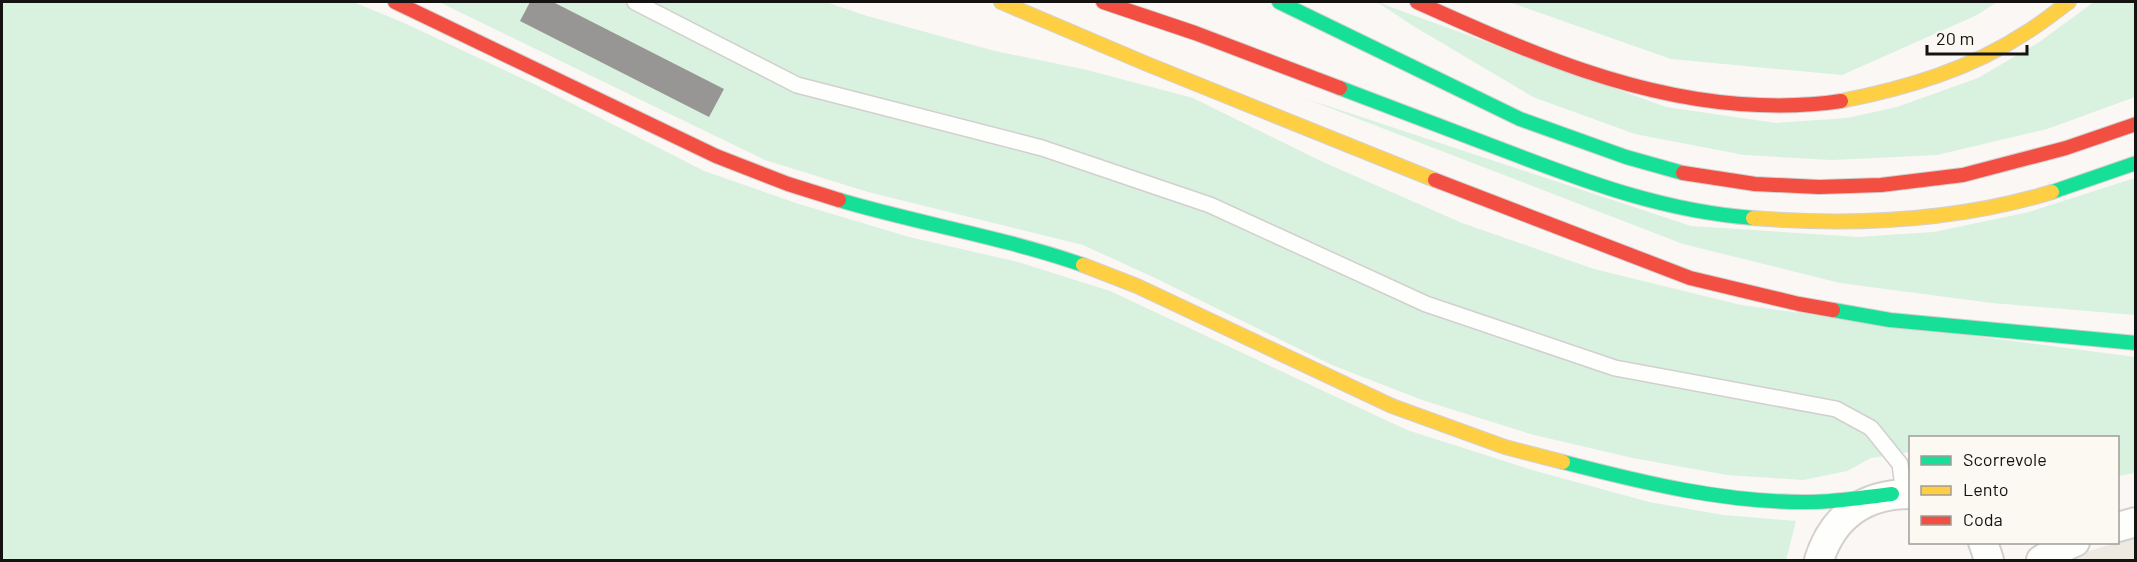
<svg xmlns="http://www.w3.org/2000/svg" width="2137" height="562" font-family="Barlow,sans-serif">
<style>
.built{fill:#efeae1}
.green{fill:#d9f1df}
.building{fill:#989694}
.lines{fill:none;stroke-linecap:round;stroke-linejoin:round}
.lane-casing{stroke:#d2d0ce;stroke-width:18}
.street-casing{stroke:#d2d0ce;stroke-width:32}
.fast-casing{stroke:#d3d1d0;stroke-width:16}
.slow-casing{stroke:#d3d1d0;stroke-width:16}
.jam-casing{stroke:#d3d1d0;stroke-width:16}
.lane{stroke:#fefefd;stroke-width:15}
.street{stroke:#fefefd;stroke-width:28}
.fast{stroke:#16e098;stroke-width:14}
.slow{stroke:#ffcf43;stroke-width:14}
.jam{stroke:#f24e42;stroke-width:14}
</style>
<rect width="100%" height="100%" fill="#faf7f4"/>
<polygon class="built" points="2135,537 2135,560 2061,560 2118,542"/>
<g class="green">
<polygon points="2,2 353,2 402,22 536,85 704,171 799,204 909,237 1018,262 1110,291 1407,430 1532,470 1649,502 1723,515 1796,521 1786,560 2,560"/>
<polygon points="439,2 826,2 867,16 995,51 1087,70 1193,98 1323,162 1462,223 1594,269 1741,305 2135,357 2135,473 2118,476 2118,438 1910,438 1910,452 1871,458 1847,471 1803,480 1727,475 1633,458 1534,435 1422,400 1332,365 1153,277 1083,245 868,192 765,160"/>
<polygon points="1377,2 1666,107 1776,123 1847,118 1897,107 1978,78 2038,43 2094,2 2135,2 2135,97 2047,129 1937,155 1832,160 1744,155 1635,134 1533,97 1415,27"/>
<polygon points="1509,2 1997,2 1977,15 1842,75 1671,59"/>
<polygon points="1304,98 1691,226 1858,237 1934,232 2029,212 2135,178 2135,315 1992,303 1840,283 1683,244"/>
</g>
<polygon class="building" points="530,2 553,2 724,89 709,117 520,21"/>
<g class="lines">
<defs>
<polyline id="lane" points="635,2 797,85 1042,148 1210,205 1426,304 1615,368 1836,409 1871,428 1900,464 1904,494"/>
<g id="street">
<polyline points="2118,527 2136,522"/>
<polyline points="1983,542 1989,560"/>
<path d="M1819,560c14,-44 45,-66 91,-66"/>
<polyline points="2041,560 2057,550 2075,542"/>
</g>
<g id="fast">
<polyline points="1279,2 1520,119 1626,157 1683,173"/>
<path d="M1340,88c57,22 114,43 171,65 81,31 154,58 242,65"/>
<polyline points="2052,192 2136,163"/>
<path d="M839,200c81,24 164,37 244,65"/>
<polyline points="1833,310 1890,320 2136,343"/>
<path d="M1563,462c81,21 163,41 247,40 27,0 55,-5 82,-8"/>
</g>
<g id="slow">
<polyline points="1001,2 1147,64 1435,180"/>
<path d="M1841,101c66,-13 130,-32 186,-69 15,-9 28,-20 42,-30"/>
<path d="M1753,218c99,8 203,3 299,-26"/>
<polyline points="1083,265 1137,286 1392,406 1505,447 1563,462"/>
</g>
<g id="jam">
<polyline points="395,2 716,156 788,184 839,200"/>
<polyline points="1103,2 1195,33 1340,88"/>
<path d="M1417,2c109,49 221,99 342,103 27,1 56,0 82,-4"/>
<polyline points="1683,173 1755,184 1819,187 1881,185 1963,175 2066,148 2136,124"/>
<polyline points="1435,180 1690,278 1799,304 1833,310"/>
</g>
</defs>
<use href="#lane" class="lane-casing"/>
<use href="#street" class="street-casing"/>
<use href="#fast" class="fast-casing"/>
<use href="#slow" class="slow-casing"/>
<use href="#jam" class="jam-casing"/>
<use href="#lane" class="lane"/>
<use href="#street" class="street"/>
<use href="#fast" class="fast"/>
<use href="#slow" class="slow"/>
<use href="#jam" class="jam"/>
</g>
<rect width="2137" height="562" fill="none" stroke="#151311" stroke-width="6"/>
<rect x="1909" y="436" width="210" height="108" fill="#fcf8f2" stroke="#a09c98" stroke-width="1.5"/>
<rect x="1921" y="456" width="30" height="9" fill="#16e098" stroke="#a09c98" stroke-width="1.5"/>
<text x="1963" y="466" font-size="18" fill="#151311">Scorrevole</text>
<rect x="1921" y="486" width="30" height="9" fill="#ffcf43" stroke="#a09c98" stroke-width="1.5"/>
<text x="1963" y="496" font-size="18" fill="#151311">Lento</text>
<rect x="1921" y="516" width="30" height="9" fill="#f24e42" stroke="#a09c98" stroke-width="1.5"/>
<text x="1963" y="526" font-size="18" fill="#151311">Coda</text>
<path d="M1927 45v9h100v-9" fill="none" stroke="#151311" stroke-width="3"/>
<text x="1936" y="45" font-size="18" fill="#151311" stroke="#fcf8f2" stroke-width="4.5" paint-order="stroke">20 m</text>
</svg>
